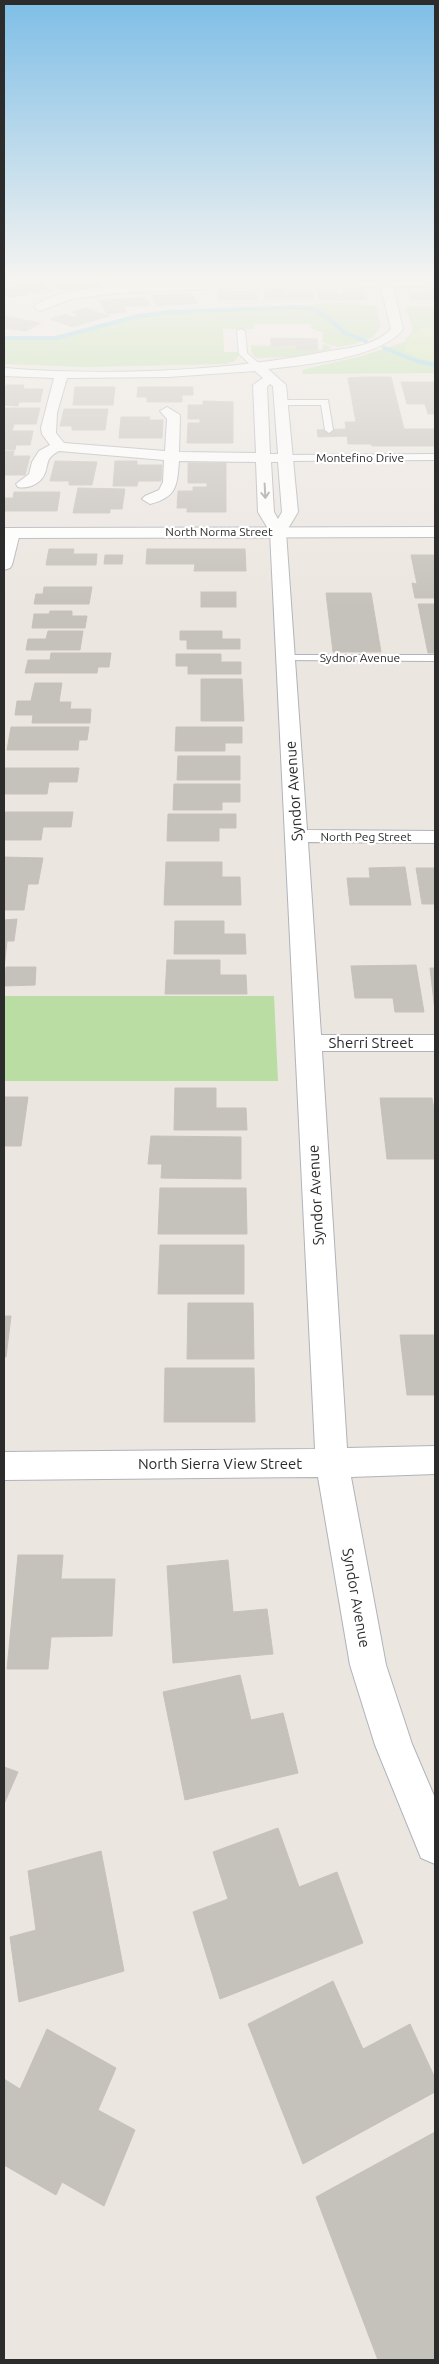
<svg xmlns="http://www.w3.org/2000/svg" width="439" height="2364" font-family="Ubuntu,sans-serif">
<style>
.green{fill:#b9dda3}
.pitch{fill:#c9e3a0}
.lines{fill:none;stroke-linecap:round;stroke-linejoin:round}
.stream{stroke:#7fcde2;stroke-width:4}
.building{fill:#c5c1bb;stroke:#c7c2ba}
.lane-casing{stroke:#b0b3bb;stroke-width:2}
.street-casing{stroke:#b0b3bb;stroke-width:2}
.secondary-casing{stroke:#b0b3bb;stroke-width:2}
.lane{fill:#fff;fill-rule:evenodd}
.street{fill:#fff;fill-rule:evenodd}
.secondary{fill:#fff;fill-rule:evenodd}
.oneway{stroke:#a0a0a0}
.labels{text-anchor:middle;stroke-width:4.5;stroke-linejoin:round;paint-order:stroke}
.far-street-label{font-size:12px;fill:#2c2c2c;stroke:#fff}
.street-label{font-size:15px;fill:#2c2c2c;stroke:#fff}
</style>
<rect width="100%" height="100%" fill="#ece6e0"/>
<g class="green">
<polygon points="341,303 376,306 381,326 373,337 355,344 338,347 322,342 323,333 311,328 312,325 308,324 254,324 254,329 223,329 224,352 241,352 235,361 226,364 84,367 4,364 4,336 53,337 104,325 138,314"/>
<polygon points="406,307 435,307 435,373 303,374 302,370 362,356 404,342 413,331"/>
<polygon points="323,344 329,346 331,349 294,357 256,358 251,352 251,345 293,347 297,350 319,350 323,349"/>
<polygon points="4,996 274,996 278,1081 4,1081"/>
</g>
<path class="pitch" d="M435,324v40l-30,-12c-2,-17 16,-24 30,-28z"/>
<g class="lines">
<g class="stream">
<polyline points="326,316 345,333 366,341"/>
<polyline points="4,338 56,338 138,316 169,312 299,307 315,310 325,316"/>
<polyline points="384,348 417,361 435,365"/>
</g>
</g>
<g class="building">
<polygon points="139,277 180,277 183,280 159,282 157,279 141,280"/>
<polygon points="94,278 99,287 58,290 53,281"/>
<polygon points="37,283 52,291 34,294 31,291 25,292 28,294 9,297 4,292 4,289"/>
<polygon points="265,290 285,290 285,293 312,290 313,299 265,299"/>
<polygon points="343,290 364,290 367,300 319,300 317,291 336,291 337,294 344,294"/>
<polygon points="435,290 435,300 412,300 409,293 426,293 425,291"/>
<rect x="218" y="291" width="39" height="9"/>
<polygon points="191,293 198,303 158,306 151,296"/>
<polygon points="145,297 150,305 124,307 127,312 107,314 100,301"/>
<polygon points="86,308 109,316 72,327 50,319 66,314 73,317 79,315 72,312"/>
<polygon points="4,316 41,323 26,331 4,328"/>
<polygon points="271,338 317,339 318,350 296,350 296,346 271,346"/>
<polygon points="364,377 391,377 404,429 435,429 435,446 372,446 371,444 348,444 347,436 318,437 317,430 346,429 345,422 356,422 348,378"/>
<polygon points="401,382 435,382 435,414 428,414 425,404 407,404"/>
<polygon points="6,385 24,385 23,389 43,389 40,402 19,402 18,406 4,405"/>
<polygon points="75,387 115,387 113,405 73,405"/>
<polygon points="138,387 193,387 193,395 182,395 182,402 147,402 147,397 137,397"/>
<polygon points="203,401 233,402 233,443 187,443 188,423 200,423 200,419 188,419 188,405 203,405"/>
<polygon points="4,408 40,408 36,424 14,424 12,431 33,431 30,445 16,445 15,450 4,449"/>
<polygon points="64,409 108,409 105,430 72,430 72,426 60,426"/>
<polygon points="121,417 150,417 149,420 163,420 162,438 119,438"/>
<polygon points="4,451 14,451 13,456 30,456 25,475 4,475"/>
<polygon points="55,461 97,462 92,485 69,485 69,481 50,481"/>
<polygon points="115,461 137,461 137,465 162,465 161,481 138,481 137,486 113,486"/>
<polygon points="188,463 226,463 226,512 187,512 187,508 177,508 178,491 193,491 193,487 207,487 207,483 188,483"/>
<polygon points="78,488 125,489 122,509 110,509 110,513 73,513"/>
<polygon points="14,492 60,492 57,511 4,511 4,498 13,498"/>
<polygon points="49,549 74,549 73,554 97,554 96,565 46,565"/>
<polygon points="147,549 245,549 246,571 194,571 195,564 146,564"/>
<polygon points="105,555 123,555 122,564 104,564"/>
<polygon points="411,555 435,555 435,598 415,598 412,583 417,584"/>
<polygon points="44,587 92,587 89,604 34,604 36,594 43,594"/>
<rect x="201" y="592" width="35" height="15"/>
<polygon points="326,593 371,593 381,652 333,652"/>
<polygon points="418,604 435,604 435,653 428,653"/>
<polygon points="50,611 72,611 72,616 87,616 85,628 32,628 34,614 49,614"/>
<polygon points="48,631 83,631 80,650 26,650 28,639 46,639"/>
<polygon points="180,631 222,631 222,639 240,639 240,649 187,649 187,640 180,640"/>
<polygon points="51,653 111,653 109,667 98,667 97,673 25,673 28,660 50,660"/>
<polygon points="176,654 221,654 221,662 241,662 241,674 188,674 188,666 176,666"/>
<polygon points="201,679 242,679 244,721 201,721"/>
<polygon points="35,683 62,683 59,702 71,702 70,709 91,709 90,723 32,723 33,715 15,715 17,701 31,701"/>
<polygon points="11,727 89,727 87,740 79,740 78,750 7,750"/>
<polygon points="176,727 242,727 242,743 225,743 225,751 175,751"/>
<polygon points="178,756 240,756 240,780 177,780"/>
<polygon points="4,768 79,768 77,782 49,782 47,794 4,794"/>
<polygon points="174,784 240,784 240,802 222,802 222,810 173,810"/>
<polygon points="4,812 73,812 71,827 43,827 41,840 4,840"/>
<polygon points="168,814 236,814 236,828 219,828 219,841 167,841"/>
<polygon points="4,857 43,858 38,884 28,884 24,910 4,910"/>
<polygon points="166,862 222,862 222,877 240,877 241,905 164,905"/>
<polygon points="405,867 411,905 350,905 347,878 370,878 369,868"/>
<polygon points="416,868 435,868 435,904 422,904"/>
<polygon points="17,919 14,941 7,941 4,969 4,920"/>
<polygon points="175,921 224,921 224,934 245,934 246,954 174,954"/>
<polygon points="167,960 220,960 220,975 246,975 247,994 165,994"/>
<polygon points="416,965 424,1012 395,1012 393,998 355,998 351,966"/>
<polygon points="6,967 36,967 35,985 4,986"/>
<polygon points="430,968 435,968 435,1011"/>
<polygon points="175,1088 216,1088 216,1108 246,1108 247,1130 174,1130"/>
<polygon points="4,1097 28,1097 21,1146 4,1146"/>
<polygon points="380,1098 432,1098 435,1116 435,1159 387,1159"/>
<polygon points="151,1136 241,1137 241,1179 161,1178 162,1164 148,1164"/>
<polygon points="160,1188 246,1188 247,1234 158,1234"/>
<polygon points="160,1245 244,1245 244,1294 158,1294"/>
<polygon points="188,1303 253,1303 254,1359 187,1359"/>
<polygon points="4,1316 11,1316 6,1357 4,1357"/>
<polygon points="400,1335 435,1335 435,1395 407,1395"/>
<polygon points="165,1368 254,1368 255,1422 164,1422"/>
<polygon points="18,1555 63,1555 61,1579 115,1579 112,1636 51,1637 48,1669 7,1669"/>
<polygon points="228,1560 233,1612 267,1609 273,1654 173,1663 167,1566"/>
<polygon points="240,1675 251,1720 283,1713 298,1773 185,1800 163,1692"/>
<polygon points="4,1767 18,1772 4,1804"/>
<polygon points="278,1828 299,1887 337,1872 363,1943 220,1999 193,1912 228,1899 213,1852"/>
<polygon points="101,1851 124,1971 19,2002 10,1937 36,1930 28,1871"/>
<polygon points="333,1981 363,2049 410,2024 435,2078 435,2092 303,2164 248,2024"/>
<polygon points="47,2029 116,2068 98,2110 135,2130 104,2206 62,2182 56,2195 4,2165 4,2079 20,2089"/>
<polygon points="435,2132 435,2360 378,2360 316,2197"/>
</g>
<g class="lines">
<defs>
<g id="lane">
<polygon points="241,329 245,331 247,353 262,366 262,370 256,370 239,354 237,331"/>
<polygon points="281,400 328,400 333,430 329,433 325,430 321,405 278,405 277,403"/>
<polygon points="435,454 435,460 285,461 280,458 285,455"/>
<polygon points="286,655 435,655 435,661 282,660 280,658"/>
</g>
<g id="street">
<path d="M264,280h171v6l-42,1 10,42c-21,29 -100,36 -135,40l18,16 12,127 -12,20 21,298 128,1v12l-127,-1 13,193h114v16h-113l25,397 88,-2v28l-84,3 35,188 26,79 23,54v66l-14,-6 -46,-113 -25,-80 -32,-188 -314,3v-28l311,-3 -45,-917 -12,-20 -2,-50 -77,-1c-2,25 -2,36 -29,43l-8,-5 3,-3 14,-6 4,-8 1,-22 -105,-9c-16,8 -9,15 -16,26 -5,8 -17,12 -25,10l-2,-3 13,-10 3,-12 7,-11 11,-6 -8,-11 -1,-6 13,-50 -50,-2v-8c103,8 218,4 320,-16 23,-4 50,-5 67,-23l-10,-42 -151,1 -114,5 -45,6 -31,12 -6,-4c25,-28 189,-26 230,-27zM255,371l8,7 -10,7 3,68 -77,-1 1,-37 -13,-8 -7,4 7,8 -2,32 -101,-8 -8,-10 1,-20 10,-35 101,-1zM270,384l3,2 5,68h-8l-3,-67zM271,462h7l4,50 -4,7 -4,-7z"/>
<polygon points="12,528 18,530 20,533 12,565 10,568 4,570 4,534 6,530"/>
</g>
<polygon id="secondary" points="435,527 435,537 4,538 4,528"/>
</defs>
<use href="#lane" class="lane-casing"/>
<use href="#street" class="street-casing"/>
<use href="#secondary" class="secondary-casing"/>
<use href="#lane" class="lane"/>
<use href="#street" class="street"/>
<use href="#secondary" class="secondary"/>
</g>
<defs><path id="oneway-shaft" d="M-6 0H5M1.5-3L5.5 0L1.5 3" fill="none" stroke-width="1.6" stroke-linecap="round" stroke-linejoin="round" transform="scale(1.25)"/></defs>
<use class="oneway" href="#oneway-shaft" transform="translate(265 491) rotate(87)"/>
<linearGradient id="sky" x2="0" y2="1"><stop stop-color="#7ebee6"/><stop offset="0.46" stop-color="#f6f4f1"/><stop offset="1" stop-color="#f6f4f1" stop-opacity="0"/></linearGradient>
<rect width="439" height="608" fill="url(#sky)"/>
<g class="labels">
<g class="far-street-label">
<text x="360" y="462">Montefino Drive</text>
<text x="219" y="536">North Norma Street</text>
<text x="360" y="662">Sydnor Avenue</text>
<text x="366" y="841">North Peg Street</text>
</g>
<g class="street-label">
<text transform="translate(294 791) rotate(-94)" y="5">Syndor Avenue</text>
<text x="371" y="1048">Sherri Street</text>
<text transform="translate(316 1195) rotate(-93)" y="5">Syndor Avenue</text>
<text x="220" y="1469">North Sierra View Street</text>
<text transform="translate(356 1598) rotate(80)" y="5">Syndor Avenue</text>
</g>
</g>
<rect width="439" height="2364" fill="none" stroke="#2c2c2c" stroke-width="10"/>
</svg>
